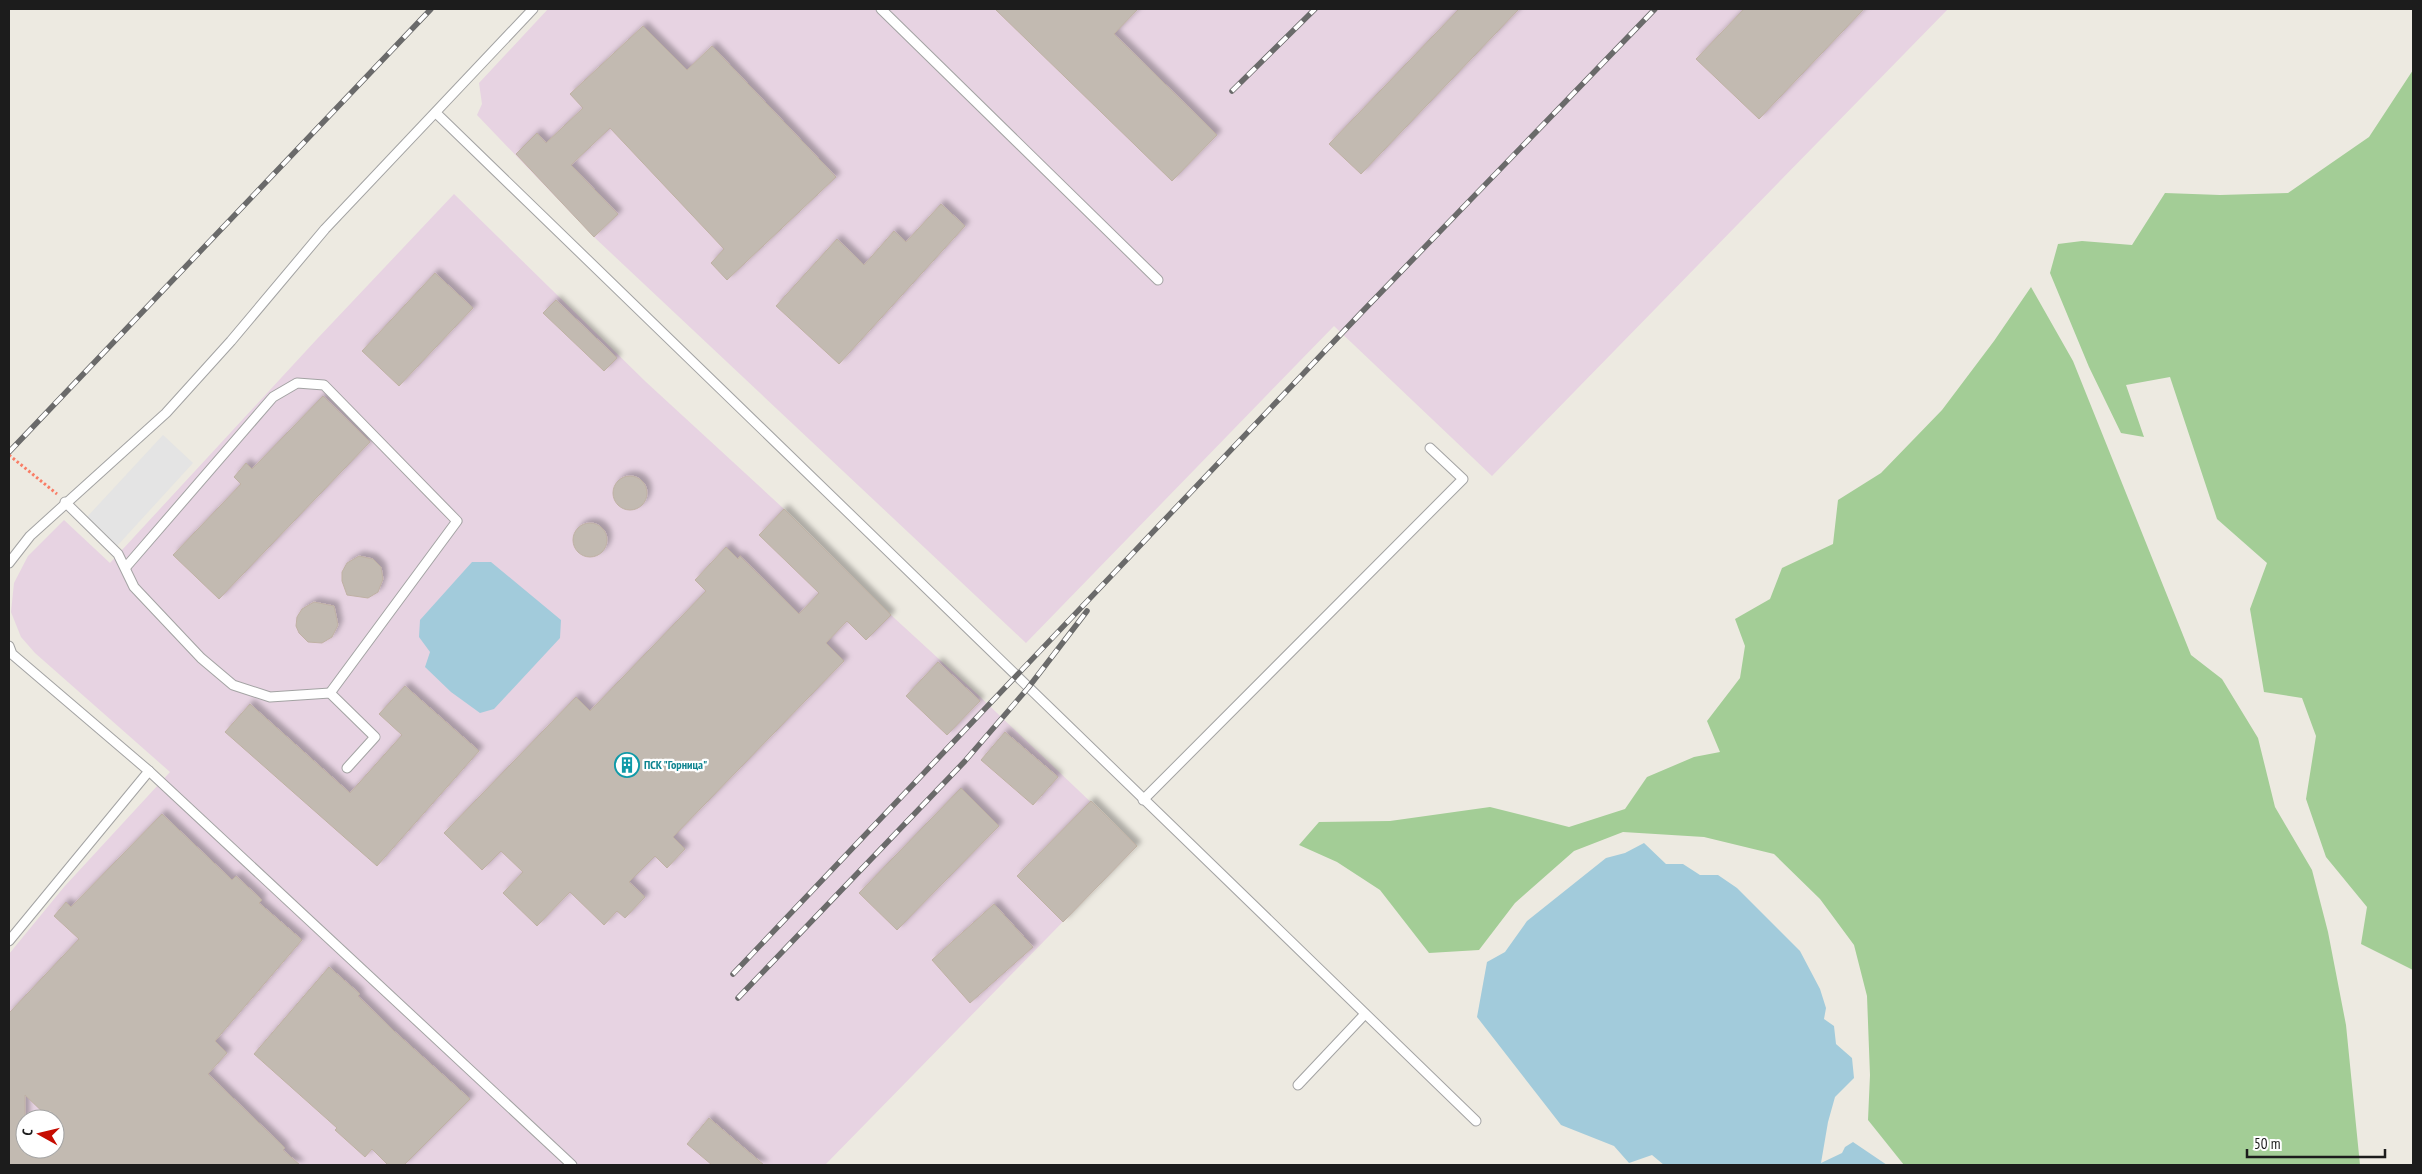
<svg xmlns="http://www.w3.org/2000/svg" width="2422" height="1174" font-family="'PT Sans Narrow',sans-serif">
<style>
.industrial{fill:#e7d3e2;fill-rule:evenodd}
.forest{fill:#a3cd96}
.parking{fill:#e4e4e4}
.water{fill:#a2cbdb}
.building{fill:#c2bab1;stroke:#bfb1a4;fill-rule:evenodd;filter:url(#shadow)}
.lines{fill:none;stroke-linecap:round;stroke-linejoin:round}
.lane-casing{stroke:#a3a3a3;stroke-width:11}
.path{stroke:#f97e67;stroke-width:3;stroke-dasharray:2.5 2.5;stroke-linecap:butt}
.lane{stroke:#fff;stroke-width:9}
.rail-casing{stroke:#6a6a6a;stroke-width:5.5}
.rail{stroke:#fff;stroke-width:4;stroke-dasharray:11;stroke-linecap:butt}
.labels{text-anchor:middle;stroke-width:4.5;stroke-linejoin:round;paint-order:stroke}
.culture-label{font-size:12px;font-weight:bold;fill:#0d838f;stroke:#fff;text-anchor:start}
</style>
<defs>
<filter id="shadow"><feDropShadow dx="4.5" dy="-4.5" stdDeviation="2.5" flood-color="#0004"/></filter>
</defs>
<rect width="100%" height="100%" fill="#edeae1"/>
<g class="industrial">
<polygon points="548,9 1948,9 1492,476 1334,326 1026,643 594,237 477,115 482,104 479,83"/>
<path d="M454,194l192,188 138,127 107,106 85,78 161,153 -312,319h-816v-211l55,-67 106,-115 -135,-119 -14,-16 -10,-25 3,-29 14,-27 36,-36 46,43 207,-224zM25,1119h30v30h-30z"/>
</g>
<g class="forest">
<polygon points="2413,70 2413,973 2413,970 2361,944 2367,907 2326,857 2306,799 2316,736 2302,698 2264,692 2250,609 2267,563 2217,519 2170,377 2126,385 2144,437 2121,433 2089,367 2050,273 2058,244 2082,241 2132,245 2165,193 2220,195 2288,193 2369,137"/>
<polygon points="2031,287 2073,361 2191,655 2222,679 2258,738 2275,807 2312,870 2328,932 2346,1025 2360,1165 1904,1165 1868,1120 1870,1075 1867,996 1854,945 1820,899 1774,854 1704,837 1623,832 1574,851 1515,903 1479,950 1429,953 1380,890 1337,862 1299,845 1319,822 1390,821 1490,807 1569,827 1625,809 1647,777 1694,757 1720,752 1707,721 1740,678 1745,646 1735,619 1770,599 1782,568 1833,544 1838,500 1881,473 1942,410 1994,341"/>
</g>
<polygon class="parking" points="163,435 193,463 117,546 87,517"/>
<g class="water">
<polygon points="472,562 491,562 561,620 560,638 494,709 480,713 451,692 425,667 430,652 419,637 420,620"/>
<polygon points="1644,843 1666,864 1683,864 1700,875 1718,875 1737,888 1800,951 1820,989 1826,1008 1824,1019 1834,1026 1836,1044 1852,1058 1854,1078 1835,1097 1828,1122 1821,1163 1842,1153 1845,1147 1853,1142 1887,1165 1664,1165 1652,1155 1629,1163 1614,1146 1561,1125 1477,1017 1487,962 1505,952 1527,921 1606,858 1625,853"/>
</g>
<g class="building">
<polygon points="995,9 1138,9 1114,34 1217,135 1172,181"/>
<polygon points="1459,9 1519,9 1361,174 1329,144"/>
<polygon points="1744,9 1864,9 1759,119 1696,59"/>
<polygon points="643,26 687,70 712,46 836,177 727,280 711,263 724,249 610,128 571,165 618,214 594,237 516,154 537,133 546,143 583,108 570,94"/>
<polygon points="941,204 965,226 839,364 776,306 837,239 864,265 894,231 906,242"/>
<polygon points="435,273 473,308 399,386 362,351"/>
<polygon points="556,300 617,358 604,371 543,313"/>
<polygon points="323,396 370,442 219,599 173,555 241,484 234,477 246,463 252,469"/>
<circle cx="630" cy="493" r="17"/>
<polygon points="784,509 891,615 866,640 847,621 826,643 844,661 673,837 685,849 667,868 655,856 629,882 645,897 625,918 617,911 604,925 570,892 537,926 503,893 523,872 501,851 482,870 444,833 576,697 590,711 706,591 695,580 726,547 738,559 740,556 799,614 819,593 759,535"/>
<circle cx="590" cy="540" r="17"/>
<polygon points="359,556 373,559 381,567 383,579 378,592 368,598 347,595 342,581 342,572 347,563"/>
<polygon points="314,602 334,606 338,625 332,637 322,643 308,642 299,633 296,626 297,617 302,609"/>
<polygon points="938,662 980,701 947,735 906,696"/>
<polygon points="405,686 479,751 377,866 225,732 250,704 350,793 402,735 379,714"/>
<polygon points="1005,732 1058,777 1033,805 981,760"/>
<polygon points="961,788 999,826 897,930 859,893"/>
<polygon points="1091,801 1137,846 1063,922 1017,876"/>
<path d="M162,814l70,66 4,-4 26,24 -3,3 43,37 -87,101 12,12 -19,21 77,74 -2,2 17,15h-291v-152l70,-74 -25,-23 12,-14 5,5zM25,1095l25,24h5v30h-30z"/>
<polygon points="994,904 1033,947 970,1003 932,960"/>
<polygon points="329,967 360,994 358,996 395,1032 470,1099 404,1165 388,1165 372,1149 365,1157 335,1130 337,1128 254,1054"/>
<polygon points="709,1118 764,1165 712,1165 687,1144"/>
</g>
<g class="lines">
<defs>
<g id="lane">
<polyline points="881,9 1158,280"/>
<polyline points="436,113 1476,1121"/>
<polyline points="65,502 118,554 134,587 201,658 233,685 270,697 330,693 375,737 347,768"/>
<polyline points="9,563 30,536 166,413 231,341 325,229 533,9"/>
<polyline points="126,567 273,397 297,383 324,385 457,521 330,693"/>
<polyline points="9,646 12,654 149,771 572,1165"/>
<polyline points="1143,800 1463,479 1430,448"/>
<polyline points="9,941 149,771"/>
<polyline points="1298,1085 1365,1014"/>
</g>
</defs>
<use href="#lane" class="lane-casing"/>
<polyline class="path" points="9,455 57,494"/>
<use href="#lane" class="lane"/>
<defs>
<g id="rail">
<polyline points="1232,91 1315,9"/>
<polyline points="9,452 431,9"/>
<polyline points="733,974 1361,313 1655,9"/>
<polyline points="738,998 965,761 1028,688 1087,611"/>
</g>
</defs>
<use href="#rail" class="rail-casing"/>
<use href="#rail" class="rail"/>
</g>
<defs>
<symbol id="building-ring" viewBox="-11 -11 22 22"><circle r="9.5" fill="#fff" stroke="#0f9aa8" stroke-width="1.5"/><path d="M-4-6H4V6H1V3H-1V6H-4ZM-2.5-4.3h1.7v1.8h-1.7ZM.8-4.3h1.7v1.8H.8ZM-2.5-1h1.7V.8h-1.7ZM.8-1h1.7V.8H.8Z" fill="#0f9aa8"/></symbol>
</defs>
<g fill-rule="evenodd">
<use href="#building-ring" x="613" y="751" width="28" height="28"/>
</g>
<g class="labels">
<g class="culture-label">
<text x="644" y="769">ПСК "Горница"</text>
</g>
</g>
<rect width="2422" height="1174" fill="none" stroke="#1c1c1c" stroke-width="20"/>
<g transform="translate(40 1134) rotate(278)"><circle r="24" fill="#ffffff" stroke="#a4a4a4"/>
<path d="M0-4L9 19L0 12L-9 19Z" fill="#c60c01"/>
<text y="-8" font-size="14" font-weight="bold" text-anchor="middle" fill="#1c1c1c">С</text>
</g>
<path d="M2247 1149v8h138v-8" fill="none" stroke="#1c1c1c" stroke-width="2.5"/>
<text x="2254" y="1149" font-size="15" fill="#1c1c1c" stroke="#ffffff" stroke-width="4" paint-order="stroke">50 m</text>
</svg>
